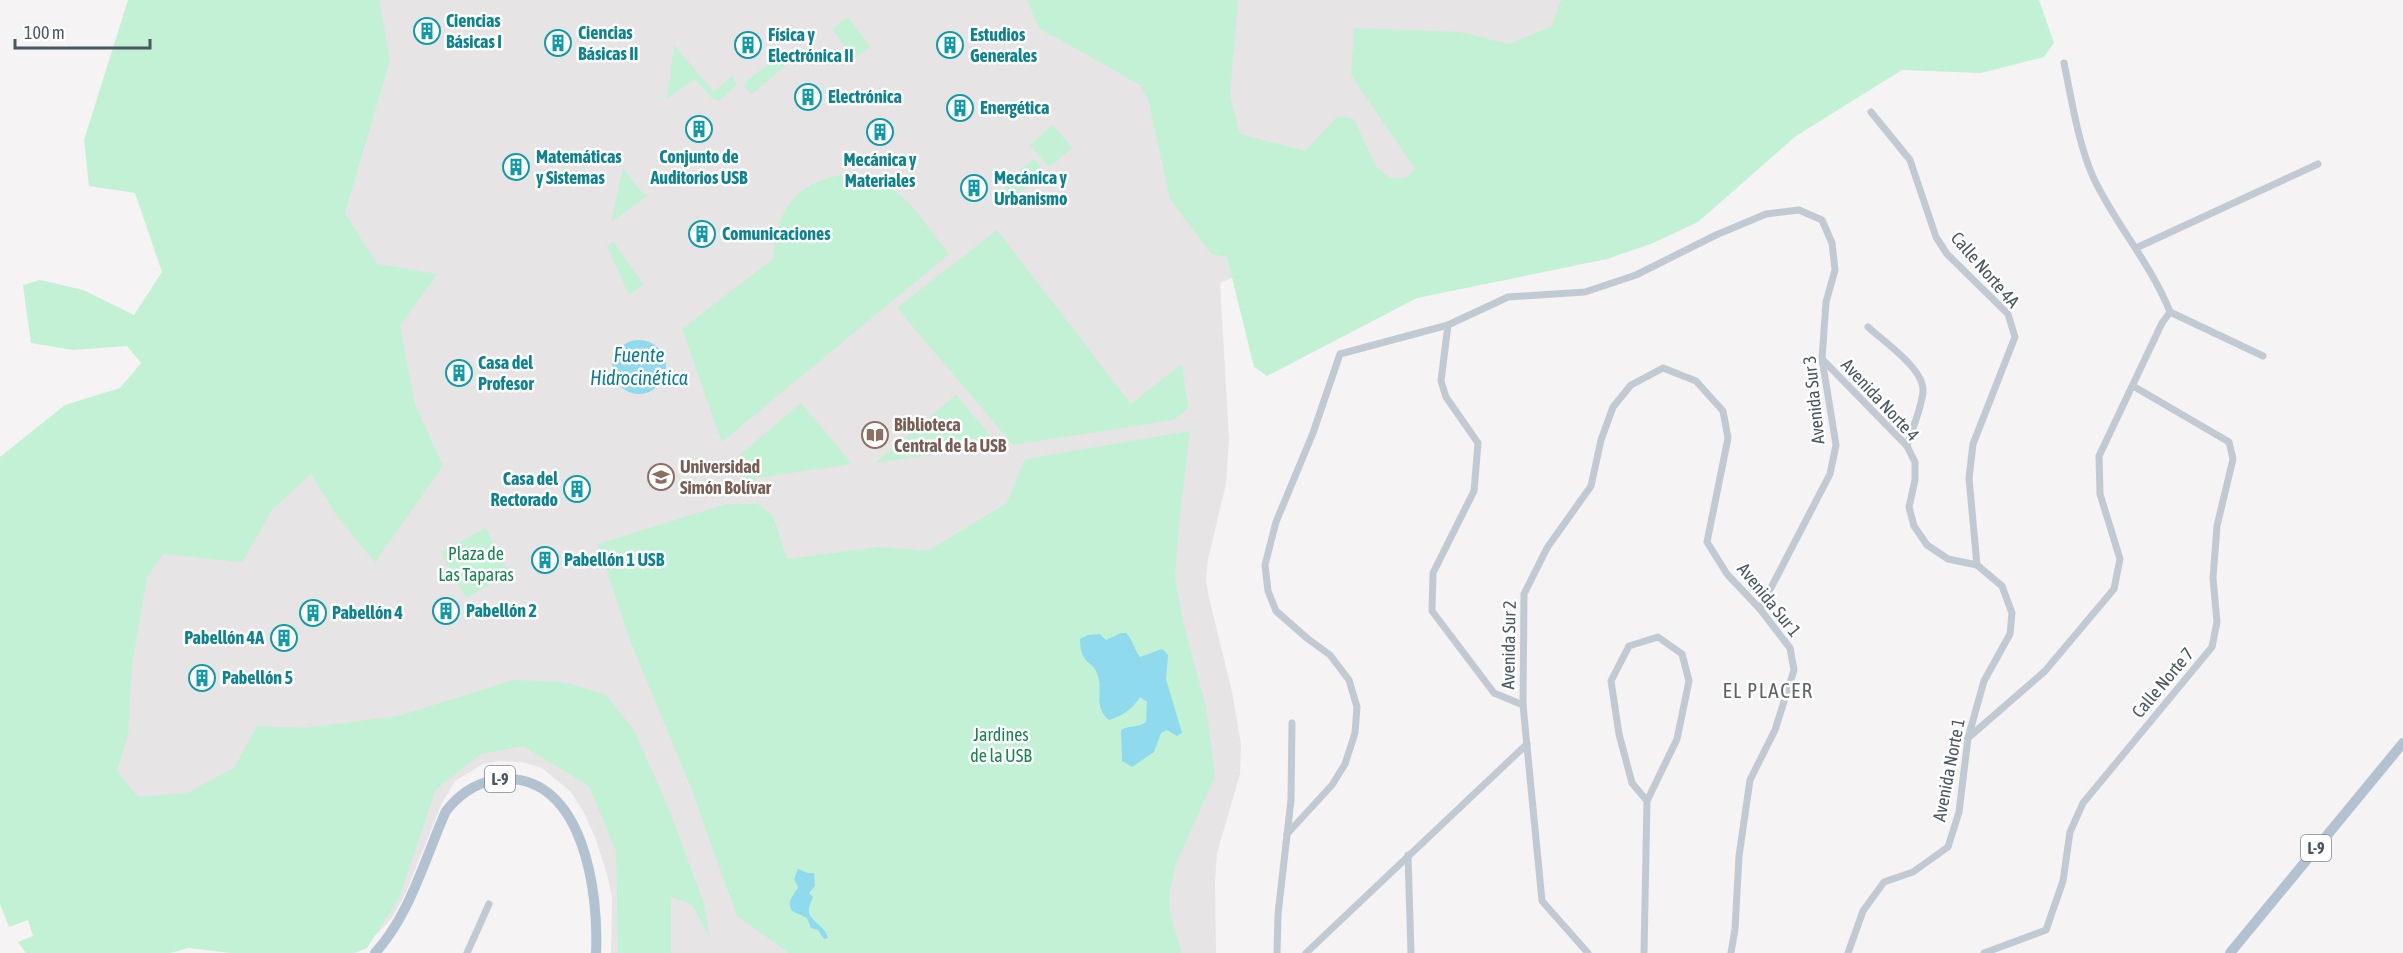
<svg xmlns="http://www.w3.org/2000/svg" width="2403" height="953" font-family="'Asap Condensed',sans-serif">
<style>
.education{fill:#e6e4e5}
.green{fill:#c3f1d5}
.water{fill:#90daee}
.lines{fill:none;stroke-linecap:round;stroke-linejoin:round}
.street{stroke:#c1cad2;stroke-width:7}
.primary{stroke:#b3c2d1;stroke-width:10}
.labels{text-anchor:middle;stroke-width:5;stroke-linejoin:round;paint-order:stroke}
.shield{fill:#fff;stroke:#808990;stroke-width:1.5}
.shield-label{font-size:16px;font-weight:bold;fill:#4a5661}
.culture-label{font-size:18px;font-weight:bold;fill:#0d838f;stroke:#fff;text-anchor:start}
.street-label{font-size:18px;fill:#4a5661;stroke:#fff}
.education-label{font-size:18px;font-weight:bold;fill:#785e54;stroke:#fff;text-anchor:start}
.park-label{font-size:18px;fill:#17864f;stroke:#fff}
.water-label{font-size:20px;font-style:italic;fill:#0c7c9b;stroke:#fff}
.quarter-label{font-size:21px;letter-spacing:1.5px;fill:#5f6368;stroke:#fff}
</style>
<rect width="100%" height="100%" fill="#f5f3f3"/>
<polygon class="education" points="172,0 1803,0 1313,243 1220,283 1229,438 1226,484 1208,559 1206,580 1209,598 1232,692 1241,744 1240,774 1217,853 1215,880 1216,953 611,953 612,898 607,874 595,837 583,811 570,791 542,768 522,762 499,761 483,764 455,781 442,803 406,892 392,918 377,934 360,944 273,953 229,940 77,953 173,420"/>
<g class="green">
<polygon points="128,0 379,0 390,60 345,213 377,264 437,274 400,326 415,404 443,466 375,562 339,519 311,474 272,510 242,562 163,554 147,577 132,664 128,735 117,771 138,797 187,793 234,768 257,726 305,728 398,716 514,680 564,682 606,695 634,730 671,814 704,904 710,938 692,905 671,897 671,953 618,953 616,851 589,786 523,746 481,754 436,789 399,898 367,948 355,953 231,953 189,948 170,953 26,953 18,942 33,936 28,920 9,927 0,904 0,457 65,405 120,388 141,363 127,346 73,350 31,343 23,285 40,280 83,290 134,315 162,272 135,193 89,186 84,140"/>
<polygon points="1027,0 1238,0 1230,96 1240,134 1305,151 1338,116 1354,119 1376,167 1390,178 1406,178 1415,169 1351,75 1354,28 1460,32 1509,44 1552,26 1561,0 2039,0 2054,43 2044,57 1981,73 1902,70 1796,136 1698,222 1653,243 1607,259 1417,298 1267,376 1254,367 1227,257 1211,254 1170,199 1148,99 1140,85 1039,28"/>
<polygon points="848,17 870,47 854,59 832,29"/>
<polygon points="674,45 714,92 732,76 737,84 720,100 714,100 697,81 693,80 667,99"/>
<polygon points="776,58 780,58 785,65 784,67 752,94 744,87 747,81"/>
<polygon points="1053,125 1072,148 1049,167 1030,145"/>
<polygon points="1034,159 1044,172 1013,198 1002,185"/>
<polygon points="623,168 643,194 650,194 611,222"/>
<path d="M841,175c62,4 73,35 108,79l-227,188 -40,-113 91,-70c3,-47 20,-75 68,-84z"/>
<polygon points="997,230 1131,404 1182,364 1188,408 1174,420 1013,445 897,308"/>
<polygon points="613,241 643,284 629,295 607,246"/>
<polygon points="956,395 998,445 875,463"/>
<polygon points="801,403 852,464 744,480 737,457"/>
<polygon points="1190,431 1179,523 1175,578 1184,626 1206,707 1215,776 1175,866 1169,897 1171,917 1182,953 789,953 737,916 690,785 631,643 598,544 726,504 758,504 773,516 787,559 878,547 928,551 1007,503 1025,459"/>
<polygon points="486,528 509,574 466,598 441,552"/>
</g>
<g class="water">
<circle cx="639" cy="367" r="27"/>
<path d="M1121,633h5c7,7 8,16 14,24l22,-8 6,6 -2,24 16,54 -5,3 -10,-6 -6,3 -7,19 -22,15 -10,-6 -1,-31c9,-5 17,-2 25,-8l1,-20 -7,-5c-7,12 -18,19 -31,23 -16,-13 -6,-28 -11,-44 -4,-16 -18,-10 -18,-37l8,-4 12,-1 6,6z"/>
<path d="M798,869l10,4h6l1,13 -6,7 4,4c-1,4 -5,9 -4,14 0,10 16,14 19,27l-4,1 -6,-9 -7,-2 -4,-10 -15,-7c-6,-12 2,-14 6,-24l-4,-8z"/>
</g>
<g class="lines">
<g class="street">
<polyline points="1871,112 1910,160 1936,237 1947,254 2008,314 2015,337 1973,444 1969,478 1977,565"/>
<polyline points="2136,248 2318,164"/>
<polyline points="2170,312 2263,356"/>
<path d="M1868,327c16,15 57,42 55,65 -2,18 -11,37 -16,54"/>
<polyline points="1823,360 1907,446 1915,462 1915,480 1909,507 1914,526 1927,545 1948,559 1977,565 2002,586 2012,613 2010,634 1984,681 1968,738 1959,812 1948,847 1913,872 1884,882 1863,911 1848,953"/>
<polyline points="1523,705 1494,693 1432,611 1433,573 1474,491 1478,443 1446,397 1441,381 1448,325 1508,297 1585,292 1636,275 1716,235 1766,214 1799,210 1822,220 1832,243 1835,270 1826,302 1822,359 1836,445 1830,474 1760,609"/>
<path d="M1968,738l77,-67 69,-82 6,-30 -20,-65 -1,-38 63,-133 8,-11c-19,-48 -54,-87 -76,-133 -16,-35 -22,-78 -30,-116"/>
<polyline points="1287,834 1332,785 1345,764 1355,733 1357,707 1349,680 1330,655 1308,639 1276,611 1268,591 1265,565 1276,522 1313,433 1340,354 1448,325"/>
<polyline points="1408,855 1411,953"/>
<polyline points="467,953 489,904"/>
<polyline points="1277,953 1278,914 1291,800 1292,723"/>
<polyline points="1306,953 1527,744"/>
<polyline points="1588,953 1542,901 1523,705 1524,594 1547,548 1591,486 1601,440 1613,407 1631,385 1663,368 1696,381 1723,411 1728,438 1707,542 1727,574 1760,609 1790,648 1794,670 1775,730 1750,780 1739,856 1735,929 1731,953"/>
<polyline points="1644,953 1647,801 1677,739 1689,681 1682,654 1658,637 1629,646 1611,681 1619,734 1632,783 1647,801"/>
<polyline points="1984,953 2046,930 2063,881 2070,832 2083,803 2212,647 2217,622 2213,578 2217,526 2233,459 2229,442 2133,386"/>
</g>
<g class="primary">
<path d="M375,953c35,-38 50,-95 71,-142 15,-19 33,-31 58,-32 80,-3 95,115 92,174"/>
<polyline points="2230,953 2403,743"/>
</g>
</g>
<defs>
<symbol id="building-ring" viewBox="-11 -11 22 22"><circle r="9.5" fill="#fff" stroke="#0f9aa8" stroke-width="1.5"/><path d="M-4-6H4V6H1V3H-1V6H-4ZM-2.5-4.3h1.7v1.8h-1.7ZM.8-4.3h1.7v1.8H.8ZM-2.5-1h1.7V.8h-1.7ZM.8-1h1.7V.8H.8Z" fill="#0f9aa8"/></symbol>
<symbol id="library-ring" viewBox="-11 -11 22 22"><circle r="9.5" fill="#fff" stroke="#8d6e63" stroke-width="1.5"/><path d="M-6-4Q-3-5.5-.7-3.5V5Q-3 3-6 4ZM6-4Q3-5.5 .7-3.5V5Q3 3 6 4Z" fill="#8d6e63"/></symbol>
<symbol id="university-ring" viewBox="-11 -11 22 22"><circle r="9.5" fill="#fff" stroke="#8d6e63" stroke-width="1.5"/><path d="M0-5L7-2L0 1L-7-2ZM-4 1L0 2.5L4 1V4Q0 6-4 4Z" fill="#8d6e63"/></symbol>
</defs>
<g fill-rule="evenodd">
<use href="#building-ring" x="412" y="16" width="30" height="30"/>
<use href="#building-ring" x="543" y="28" width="30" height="30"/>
<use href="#building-ring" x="733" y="30" width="30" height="30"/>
<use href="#building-ring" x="935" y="30" width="30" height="30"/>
<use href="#building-ring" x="793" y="82" width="30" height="30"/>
<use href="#building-ring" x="945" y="93" width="30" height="30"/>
<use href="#building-ring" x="684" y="114" width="30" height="30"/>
<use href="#building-ring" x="865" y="117" width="30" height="30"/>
<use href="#building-ring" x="501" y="152" width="30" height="30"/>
<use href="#building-ring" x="959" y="173" width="30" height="30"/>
<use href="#building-ring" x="687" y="219" width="30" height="30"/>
<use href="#building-ring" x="444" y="358" width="30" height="30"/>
<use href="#library-ring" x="860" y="420" width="30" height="30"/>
<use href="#university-ring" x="646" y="462" width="30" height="30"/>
<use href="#building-ring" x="562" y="474" width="30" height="30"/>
<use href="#building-ring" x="530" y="545" width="30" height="30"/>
<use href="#building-ring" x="431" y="596" width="30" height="30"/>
<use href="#building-ring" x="298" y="598" width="30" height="30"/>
<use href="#building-ring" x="269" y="623" width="30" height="30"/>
<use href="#building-ring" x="187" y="663" width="30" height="30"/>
</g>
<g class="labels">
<g class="shield">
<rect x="485" y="766" width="30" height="26" rx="4.5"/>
<rect x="2301" y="835" width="30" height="26" rx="4.5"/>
</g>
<g class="shield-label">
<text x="500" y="785">L-9</text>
<text x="2316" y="854">L-9</text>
</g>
<g class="culture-label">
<text x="446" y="27">Ciencias<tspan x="446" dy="21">Básicas I</tspan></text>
<text x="578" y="39">Ciencias<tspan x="578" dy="21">Básicas II</tspan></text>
<text x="768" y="41">Física y<tspan x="768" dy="21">Electrónica II</tspan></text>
<text x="970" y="41">Estudios<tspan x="970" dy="21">Generales</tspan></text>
<text x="828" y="103">Electrónica</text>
<text x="980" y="114">Energética</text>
<text x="536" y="163">Matemáticas<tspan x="536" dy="21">y Sistemas</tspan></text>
<text x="699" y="163" text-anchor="middle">Conjunto de<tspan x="699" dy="21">Auditorios USB</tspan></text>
<text x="880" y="166" text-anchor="middle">Mecánica y<tspan x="880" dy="21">Materiales</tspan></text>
<text x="994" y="184">Mecánica y<tspan x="994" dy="21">Urbanismo</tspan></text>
<text x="722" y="240">Comunicaciones</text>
<text x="478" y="369">Casa del<tspan x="478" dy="21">Profesor</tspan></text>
<text x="558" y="485" text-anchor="end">Casa del<tspan x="558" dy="21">Rectorado</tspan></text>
<text x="564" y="566">Pabellón 1 USB</text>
<text x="466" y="617">Pabellón 2</text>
<text x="332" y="619">Pabellón 4</text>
<text x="264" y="644" text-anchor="end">Pabellón 4A</text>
<text x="222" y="684">Pabellón 5</text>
</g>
<g class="street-label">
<text transform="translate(1985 270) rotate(49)" y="6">Calle Norte 4A</text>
<text transform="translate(1814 400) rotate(-96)" y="6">Avenida Sur 3</text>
<text transform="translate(1880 400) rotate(47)" y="6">Avenida Norte 4</text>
<text transform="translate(1769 600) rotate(51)" y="6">Avenida Sur 1</text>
<text transform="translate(1509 645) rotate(-89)" y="6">Avenida Sur 2</text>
<text transform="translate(2163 683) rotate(-50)" y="6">Calle Norte 7</text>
<text transform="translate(1949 770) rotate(-79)" y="6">Avenida Norte 1</text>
</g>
<g class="education-label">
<text x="894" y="431">Biblioteca<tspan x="894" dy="21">Central de la USB</tspan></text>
<text x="680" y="473">Universidad<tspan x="680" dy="21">Simón Bolívar</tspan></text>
</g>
<g class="park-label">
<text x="476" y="560">Plaza de<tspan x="476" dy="21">Las Taparas</tspan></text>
<text x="1001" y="741">Jardines<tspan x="1001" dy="21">de la USB</tspan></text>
</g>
<g class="water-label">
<text x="639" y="362">Fuente<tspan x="639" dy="23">Hidrocinética</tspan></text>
</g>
<g class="quarter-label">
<text x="1768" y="698">EL PLACER</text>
</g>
</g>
<path d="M15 39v9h135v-9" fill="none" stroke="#4a5661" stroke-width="3"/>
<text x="24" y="39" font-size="18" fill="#4a5661" stroke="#ffffff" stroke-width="4.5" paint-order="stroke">100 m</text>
</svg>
